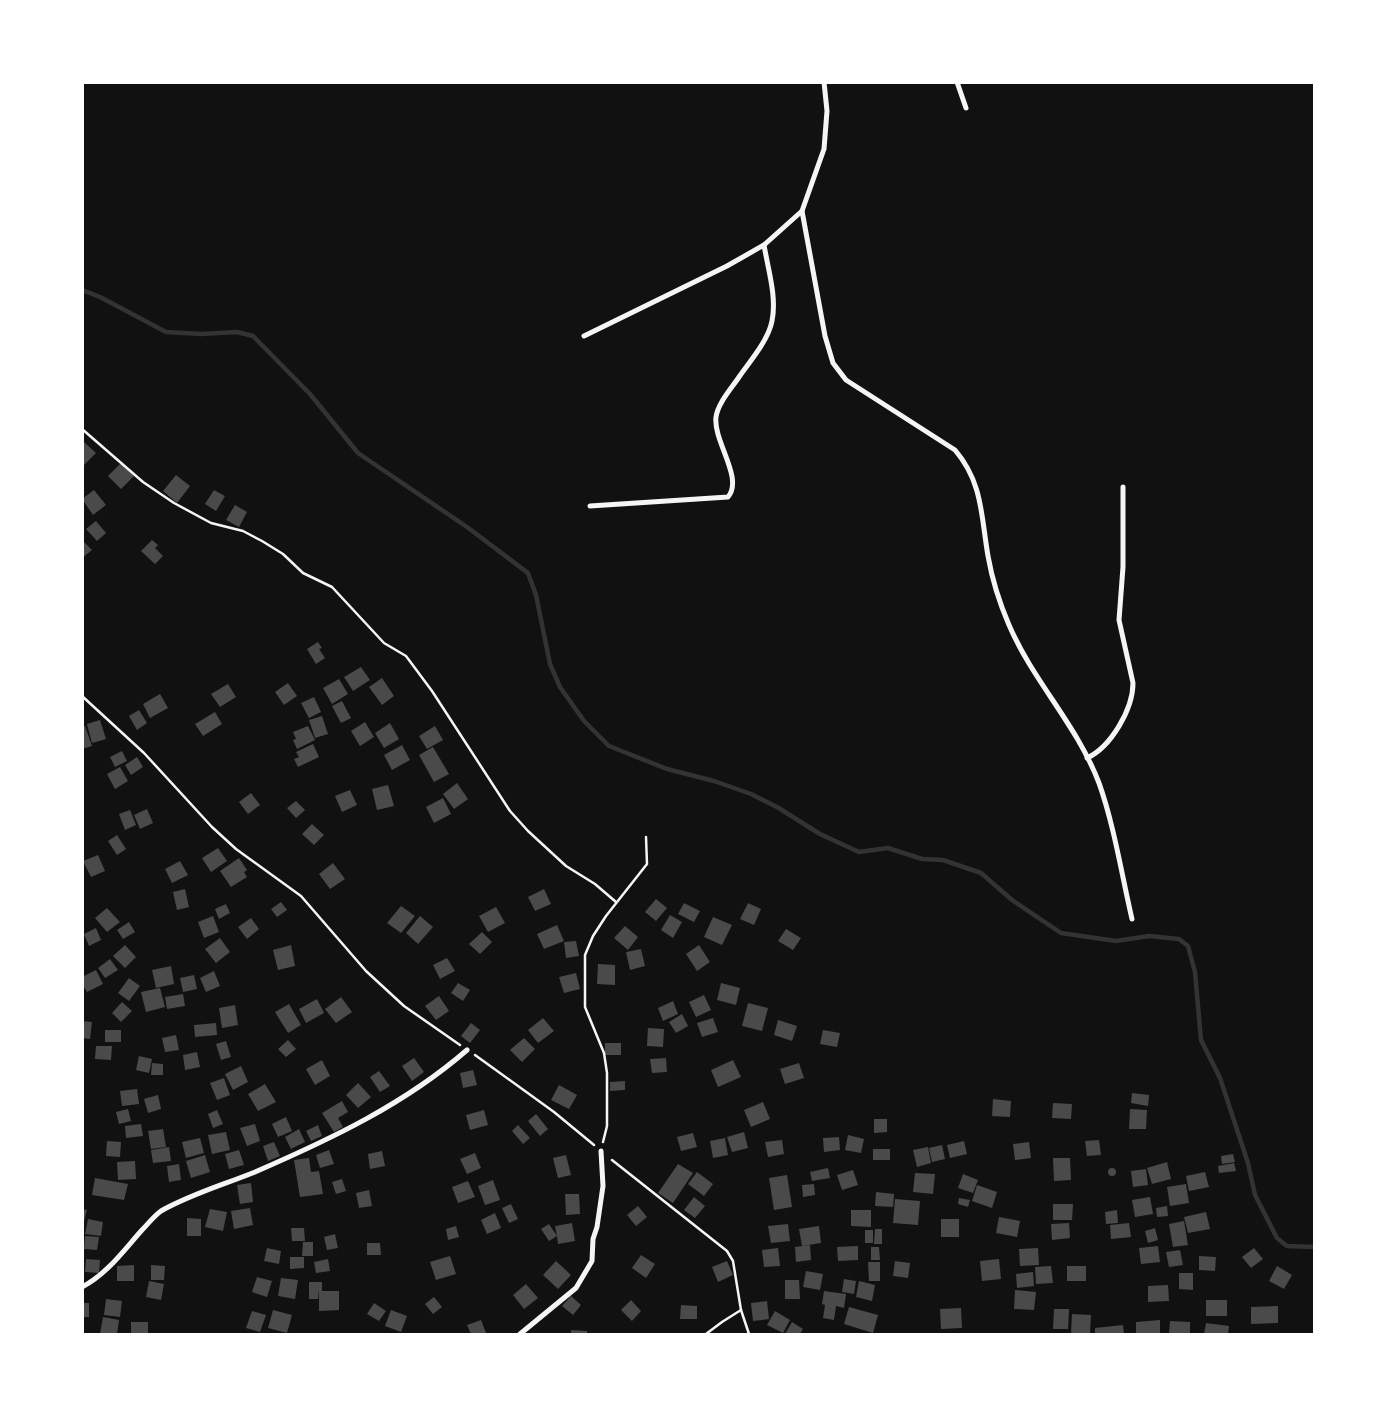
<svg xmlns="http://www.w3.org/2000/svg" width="1397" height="1417" font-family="'Roboto Condensed',sans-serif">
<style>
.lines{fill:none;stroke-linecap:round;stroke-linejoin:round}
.stream{stroke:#333;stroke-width:4.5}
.building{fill:#4a4a4a}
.path{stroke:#f5f5f5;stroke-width:2.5}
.minor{stroke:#f5f5f5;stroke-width:5}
</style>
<rect width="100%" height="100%" fill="#111"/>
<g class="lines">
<polyline class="stream" points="82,290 100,297 166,332 201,334 237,332 253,336 310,394 358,453 467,527 528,573 536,595 550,664 560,687 584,721 609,746 667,769 714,781 751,794 777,807 820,834 859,852 888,848 922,859 943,860 981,873 1012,900 1061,933 1116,941 1149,936 1179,939 1188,946 1195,972 1201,1040 1220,1078 1248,1163 1255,1195 1277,1238 1287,1246 1314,1247"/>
</g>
<g class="building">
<polygon points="84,442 96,453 84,465 82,444"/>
<polygon points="121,463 134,476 121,489 108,476"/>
<polygon points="176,475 190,486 177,503 163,491"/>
<polygon points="94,490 106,505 93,515 82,499"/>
<polygon points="214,490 225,496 216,511 205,504"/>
<polygon points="235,505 247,512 239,527 226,520"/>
<polygon points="96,521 106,533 97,541 86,529"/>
<polygon points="82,540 92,550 82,558"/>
<polygon points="152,540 158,545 155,548 163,556 155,564 141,551"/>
<polygon points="318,642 322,648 319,649 325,658 316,664 307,649"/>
<polygon points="361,667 370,680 353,691 344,677"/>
<polygon points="382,678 394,696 382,705 369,687"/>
<polygon points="339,679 348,694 332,704 323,688"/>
<polygon points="288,683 297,696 284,705 275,692"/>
<polygon points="228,684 236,697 220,707 211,694"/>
<polygon points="160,694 168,708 150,718 143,704"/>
<polygon points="314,697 321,712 309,718 301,703"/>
<polygon points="342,701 351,718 341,723 332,706"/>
<polygon points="139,710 147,723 137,730 129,716"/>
<polygon points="215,712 222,724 203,736 195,724"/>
<polygon points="322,716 328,734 315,738 309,720"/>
<polygon points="100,720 106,739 92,743 87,724"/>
<polygon points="365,722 374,737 360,746 351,731"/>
<polygon points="390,723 399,739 384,748 375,733"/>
<polygon points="85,726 92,746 82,749 82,727"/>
<polygon points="308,726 315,740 297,749 293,740 296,739 293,732"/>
<polygon points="435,726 443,740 427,749 419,736"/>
<polygon points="313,744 319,757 298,767 294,759 299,757 296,752"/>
<polygon points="402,745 410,760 392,770 384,755"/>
<polygon points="433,747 449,774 434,782 419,755"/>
<polygon points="122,751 127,761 115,767 110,757"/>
<polygon points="137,757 143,767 131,775 125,765"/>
<polygon points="120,767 128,781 115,789 107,774"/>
<polygon points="457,783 468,799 454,809 443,794"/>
<polygon points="388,785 394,806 377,810 372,789"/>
<polygon points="350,790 357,805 342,812 335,796"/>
<polygon points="251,793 260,805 248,814 239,802"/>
<polygon points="443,798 451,814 434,823 426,807"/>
<polygon points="296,801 305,810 296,818 287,808"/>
<polygon points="147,809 153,823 140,829 134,815"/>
<polygon points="130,810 136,825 125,830 119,814"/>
<polygon points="312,824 324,835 314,845 302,834"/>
<polygon points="117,835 126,849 117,855 108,841"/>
<polygon points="218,848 227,861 211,872 202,858"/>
<polygon points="98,855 105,871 91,877 83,861"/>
<polygon points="239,858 247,870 244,872 247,877 231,887 220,871"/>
<polygon points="180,861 188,875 172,883 165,869"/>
<polygon points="333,863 345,879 330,889 319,874"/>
<polygon points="185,889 189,907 177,910 173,892"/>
<polygon points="544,889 551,904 535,911 528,897"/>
<polygon points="656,899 667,908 656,921 645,912"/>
<polygon points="281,902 287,910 277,917 271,909"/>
<polygon points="684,903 700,911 694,922 678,914"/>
<polygon points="748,903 761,909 754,925 740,919"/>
<polygon points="226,904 230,913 219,919 215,909"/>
<polygon points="401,906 415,916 401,933 387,923"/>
<polygon points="496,907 505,923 488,932 479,916"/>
<polygon points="107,908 120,922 107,932 95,918"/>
<polygon points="670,915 682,922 673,938 661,930"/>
<polygon points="213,916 219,932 204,938 198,922"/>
<polygon points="420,916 433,927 418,944 406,933"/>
<polygon points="713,917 732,925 722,945 704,937"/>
<polygon points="251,918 259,929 247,939 238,927"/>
<polygon points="129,922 135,932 123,939 117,930"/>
<polygon points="557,925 564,941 544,949 537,934"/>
<polygon points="625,926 638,937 628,950 614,938"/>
<polygon points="96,928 101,940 89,946 84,934"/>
<polygon points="786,929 801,938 793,950 778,941"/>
<polygon points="482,932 492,942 480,954 469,944"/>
<polygon points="220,938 230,952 216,963 205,949"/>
<polygon points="576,941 579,956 566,958 564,942"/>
<polygon points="125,945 136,957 125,968 113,956"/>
<polygon points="291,945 295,966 278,970 273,950"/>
<polygon points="699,945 710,962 697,971 686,954"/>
<polygon points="641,949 645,966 630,970 626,952"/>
<polygon points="447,958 455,971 440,979 433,965"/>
<polygon points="110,959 118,970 105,978 98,968"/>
<polygon points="598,964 615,965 615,985 597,984"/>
<polygon points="171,966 174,984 156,988 152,970"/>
<polygon points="96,970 103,984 87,992 82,984 82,977"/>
<polygon points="214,971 220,986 206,992 200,978"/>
<polygon points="576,973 580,989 564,993 559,977"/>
<polygon points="194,975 197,989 183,992 180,978"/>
<polygon points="129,978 140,986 129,1001 118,993"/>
<polygon points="458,983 470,990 463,1001 451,993"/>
<polygon points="721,983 740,988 736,1005 717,1000"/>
<polygon points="160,988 165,1007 146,1012 141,992"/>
<polygon points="183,994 185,1006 167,1009 165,997"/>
<polygon points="704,995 711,1010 696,1017 689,1002"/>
<polygon points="439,996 449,1011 436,1020 425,1006"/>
<polygon points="341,997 352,1012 336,1023 325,1009"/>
<polygon points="317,999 324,1013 306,1023 299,1009"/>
<polygon points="673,1001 678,1014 663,1021 658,1008"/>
<polygon points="122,1002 132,1011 121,1022 112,1013"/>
<polygon points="748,1003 768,1008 762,1031 742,1026"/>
<polygon points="289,1004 301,1025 288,1033 275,1012"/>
<polygon points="235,1005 238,1025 222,1028 219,1008"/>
<polygon points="682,1014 688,1026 676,1033 669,1022"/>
<polygon points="543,1018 554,1031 538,1043 528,1030"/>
<polygon points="713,1018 718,1032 702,1037 697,1023"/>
<polygon points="778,1020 797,1026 792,1041 774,1035"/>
<polygon points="82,1021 92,1022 90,1039 82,1038"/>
<polygon points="216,1023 217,1035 195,1037 194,1025"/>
<polygon points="471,1023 480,1030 470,1043 461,1036"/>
<polygon points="648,1028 664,1029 663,1047 647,1046"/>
<rect x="105" y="1030" width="16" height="12"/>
<polygon points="823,1030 840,1033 837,1047 820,1044"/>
<polygon points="176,1035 179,1050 165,1052 162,1038"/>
<polygon points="524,1038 535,1049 522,1062 510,1050"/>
<polygon points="288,1040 296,1049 286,1057 278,1049"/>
<polygon points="226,1041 231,1057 221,1060 216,1044"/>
<rect x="605" y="1043" width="16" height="12"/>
<polygon points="96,1046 112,1046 111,1060 95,1059"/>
<polygon points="197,1052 200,1067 185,1070 183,1055"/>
<polygon points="139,1056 152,1059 149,1073 136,1070"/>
<polygon points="414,1058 424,1072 412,1081 402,1066"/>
<polygon points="666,1058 667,1072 652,1073 650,1059"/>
<polygon points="322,1060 330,1076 315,1085 306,1069"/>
<polygon points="733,1060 741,1077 718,1087 711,1070"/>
<polygon points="152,1063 163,1064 163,1075 151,1075"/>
<polygon points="799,1063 804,1078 785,1084 780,1069"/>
<polygon points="241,1066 248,1082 233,1090 225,1074"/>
<polygon points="473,1070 477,1085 463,1088 460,1073"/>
<polygon points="379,1071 390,1086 380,1092 370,1077"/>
<polygon points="224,1078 230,1095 217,1100 210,1083"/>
<polygon points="625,1081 625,1090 610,1091 610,1082"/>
<polygon points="358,1083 371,1097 358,1108 346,1095"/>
<polygon points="265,1084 276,1102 258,1111 248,1094"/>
<polygon points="559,1085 577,1095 569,1109 551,1100"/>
<polygon points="137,1089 139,1104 122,1106 120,1091"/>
<polygon points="1132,1093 1149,1095 1148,1106 1131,1103"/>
<polygon points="158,1095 161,1109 148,1113 144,1099"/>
<polygon points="993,1099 1011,1101 1010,1117 992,1116"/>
<polygon points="342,1101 348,1112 338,1118 343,1127 334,1132 322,1113"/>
<polygon points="763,1102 770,1119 751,1127 744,1110"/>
<polygon points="1053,1103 1072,1104 1071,1119 1052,1118"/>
<polygon points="128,1109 131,1121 119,1124 116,1112"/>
<polygon points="1130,1109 1147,1110 1146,1129 1129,1129"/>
<polygon points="217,1110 223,1124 213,1128 208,1114"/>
<polygon points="484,1110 488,1125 470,1130 466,1115"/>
<polygon points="536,1114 548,1129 540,1136 528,1121"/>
<polygon points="286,1117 292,1131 278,1137 272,1124"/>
<polygon points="874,1119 887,1119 887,1132 874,1133"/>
<polygon points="141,1124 143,1136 126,1138 125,1126"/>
<polygon points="255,1124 260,1141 247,1146 240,1128"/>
<polygon points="318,1125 322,1136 311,1141 306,1131"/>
<polygon points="518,1125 530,1138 523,1144 512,1131"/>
<polygon points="163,1129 166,1147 151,1149 148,1131"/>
<polygon points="299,1129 305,1142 291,1149 285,1137"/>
<polygon points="226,1132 230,1150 212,1154 208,1135"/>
<polygon points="744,1132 748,1148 732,1152 727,1137"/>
<polygon points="693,1133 697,1147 681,1151 677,1137"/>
<polygon points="848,1135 864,1139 861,1153 845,1150"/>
<polygon points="839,1137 840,1150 824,1152 823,1138"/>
<polygon points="200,1138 204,1153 186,1158 182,1142"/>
<polygon points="725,1138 728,1155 713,1158 710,1141"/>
<polygon points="782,1140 784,1154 768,1157 765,1142"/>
<polygon points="1099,1140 1101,1155 1087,1156 1085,1141"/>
<polygon points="107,1141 121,1142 120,1157 106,1156"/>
<polygon points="964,1141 967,1154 950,1158 947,1145"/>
<polygon points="274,1142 280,1156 268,1161 263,1146"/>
<polygon points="1029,1142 1031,1158 1015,1160 1013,1144"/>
<polygon points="942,1145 945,1159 932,1162 929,1148"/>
<polygon points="169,1147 171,1161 153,1163 151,1150"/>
<polygon points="928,1147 931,1163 917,1167 913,1150"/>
<rect x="873" y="1149" width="17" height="11"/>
<polygon points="239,1150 244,1165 229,1169 225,1154"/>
<polygon points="329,1150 334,1164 320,1168 316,1155"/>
<polygon points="382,1151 385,1166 370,1169 368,1154"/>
<polygon points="475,1153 481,1168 467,1174 460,1159"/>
<polygon points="1233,1154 1235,1162 1222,1164 1221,1156"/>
<polygon points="205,1155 210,1172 191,1178 186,1161"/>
<polygon points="566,1155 571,1175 558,1178 553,1158"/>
<polygon points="309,1158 311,1172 319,1171 323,1194 300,1197 294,1160"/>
<polygon points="1053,1158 1070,1158 1071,1180 1054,1181"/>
<polygon points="135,1161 136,1179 118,1180 117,1162"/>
<polygon points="1167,1162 1171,1179 1152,1184 1147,1168"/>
<polygon points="1234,1163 1236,1171 1219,1173 1218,1166"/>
<polygon points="179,1164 181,1180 169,1182 167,1166"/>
<polygon points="678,1164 693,1173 673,1203 658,1193"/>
<polygon points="828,1168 830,1178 812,1181 810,1172"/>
<circle cx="1112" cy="1172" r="4"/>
<polygon points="1146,1169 1148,1185 1133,1187 1131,1171"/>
<polygon points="853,1170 858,1185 842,1190 837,1175"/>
<polygon points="697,1172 713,1184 704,1196 688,1184"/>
<polygon points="1205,1172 1209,1187 1189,1191 1186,1176"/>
<polygon points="915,1173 935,1174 933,1194 913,1192"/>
<polygon points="963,1174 978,1180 973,1193 958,1188"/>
<polygon points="787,1175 792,1207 774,1210 769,1178"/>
<polygon points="95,1178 128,1184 124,1200 92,1195"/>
<polygon points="342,1179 346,1191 336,1194 332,1182"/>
<polygon points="493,1180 500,1200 485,1205 478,1186"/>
<polygon points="468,1181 475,1197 458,1203 452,1187"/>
<polygon points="251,1183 253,1202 240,1204 237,1185"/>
<polygon points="814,1184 815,1195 803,1197 802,1185"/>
<polygon points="1186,1184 1189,1203 1170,1206 1167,1187"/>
<polygon points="977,1185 997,1192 992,1208 972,1201"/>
<polygon points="369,1190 372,1206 359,1208 356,1193"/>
<polygon points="876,1192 894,1194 893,1207 875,1206"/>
<polygon points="565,1194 579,1194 580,1214 566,1215"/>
<polygon points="694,1197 705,1206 695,1218 684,1210"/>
<polygon points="1150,1197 1153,1214 1135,1217 1132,1200"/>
<polygon points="959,1198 970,1200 968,1207 958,1204"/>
<polygon points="895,1199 920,1201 918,1225 893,1223"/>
<polygon points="511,1204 518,1219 509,1223 502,1208"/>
<polygon points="1053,1204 1073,1204 1072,1220 1053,1220"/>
<polygon points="638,1206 647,1217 636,1226 627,1215"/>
<polygon points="1167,1206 1168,1216 1157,1217 1156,1208"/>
<polygon points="250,1208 253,1225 234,1229 231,1211"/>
<polygon points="82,1209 87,1210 83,1225 82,1225"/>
<polygon points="210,1209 227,1212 223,1231 205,1227"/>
<polygon points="851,1210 871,1210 871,1227 851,1226"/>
<polygon points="1117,1210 1118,1223 1106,1224 1105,1212"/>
<polygon points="1206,1212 1210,1229 1188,1233 1184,1217"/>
<polygon points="495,1213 501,1228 487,1234 481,1220"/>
<polygon points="999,1217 1020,1221 1017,1237 996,1233"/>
<polygon points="187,1218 201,1219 201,1236 187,1236"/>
<polygon points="88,1219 103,1222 101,1236 85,1234"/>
<rect x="941" y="1219" width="18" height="18"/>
<polygon points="1184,1221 1188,1245 1173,1247 1169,1224"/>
<polygon points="572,1223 575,1241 558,1244 557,1236 549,1241 541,1229 549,1224 557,1236 555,1226"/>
<polygon points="1069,1223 1070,1238 1052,1240 1051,1224"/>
<polygon points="1129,1223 1131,1237 1111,1239 1110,1225"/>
<polygon points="788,1224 790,1241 771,1243 768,1226"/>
<polygon points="456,1226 459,1237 448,1240 446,1229"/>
<polygon points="819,1226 821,1243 802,1246 799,1229"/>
<polygon points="291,1228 304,1228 305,1241 292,1241"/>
<polygon points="1155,1228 1158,1240 1148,1243 1145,1231"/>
<polygon points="875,1229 882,1229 882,1244 874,1244"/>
<rect x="865" y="1230" width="8" height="13"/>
<polygon points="335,1234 338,1248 327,1250 324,1237"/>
<polygon points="85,1236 99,1237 97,1250 84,1249"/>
<polygon points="303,1242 313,1242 313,1256 302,1256"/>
<polygon points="367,1243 380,1243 381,1255 367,1255"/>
<polygon points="810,1245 811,1260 796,1262 795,1247"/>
<polygon points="858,1246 858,1260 838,1261 837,1247"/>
<polygon points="1158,1246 1160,1262 1141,1264 1139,1248"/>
<polygon points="871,1247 879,1247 880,1260 871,1260"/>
<polygon points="267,1248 281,1251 279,1264 264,1261"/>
<polygon points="778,1248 780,1266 764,1267 762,1250"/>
<polygon points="1038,1248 1039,1265 1020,1266 1019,1249"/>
<polygon points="1254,1248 1263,1259 1251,1268 1242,1257"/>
<polygon points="1180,1250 1183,1265 1169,1267 1166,1252"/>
<polygon points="641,1255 655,1264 646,1278 632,1268"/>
<polygon points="450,1256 456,1274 436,1280 430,1262"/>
<polygon points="1199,1256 1216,1257 1215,1271 1199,1270"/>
<polygon points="290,1257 304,1257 304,1268 290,1269"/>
<polygon points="86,1259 100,1260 99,1273 85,1272"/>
<polygon points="328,1259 330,1271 316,1273 314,1262"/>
<polygon points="999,1259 1001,1279 982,1281 980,1261"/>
<polygon points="556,1261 571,1275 558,1289 543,1275"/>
<polygon points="727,1261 733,1275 718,1282 712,1267"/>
<polygon points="895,1261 910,1263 908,1278 893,1276"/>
<polygon points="868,1262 880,1262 880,1281 869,1281"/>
<polygon points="134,1265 134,1281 117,1281 117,1266"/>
<polygon points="151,1265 165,1266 164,1280 151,1280"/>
<polygon points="1051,1266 1053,1283 1036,1284 1035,1267"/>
<rect x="1067" y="1266" width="19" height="15"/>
<polygon points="1277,1266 1292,1275 1284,1289 1269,1281"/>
<polygon points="806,1271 823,1274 820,1290 803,1287"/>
<polygon points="1033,1272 1034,1286 1017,1288 1016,1274"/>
<polygon points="1179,1273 1193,1273 1193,1290 1179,1289"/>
<polygon points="257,1277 272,1281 267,1297 252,1292"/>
<polygon points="281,1278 298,1280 295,1299 278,1296"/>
<polygon points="844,1279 856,1281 854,1294 842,1292"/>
<polygon points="785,1280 799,1280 800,1299 785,1299"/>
<polygon points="149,1281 164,1284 161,1300 146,1297"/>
<polygon points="859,1281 875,1285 872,1301 856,1297"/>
<polygon points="309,1282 322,1282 322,1291 339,1291 339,1310 319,1311 319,1290 318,1299 309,1299"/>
<polygon points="526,1284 538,1298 524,1309 513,1295"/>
<polygon points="1168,1285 1169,1301 1148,1302 1148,1286"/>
<polygon points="1015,1290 1036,1292 1034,1310 1014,1309"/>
<polygon points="824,1291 846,1294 844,1308 836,1306 834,1320 823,1318 825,1305 822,1304"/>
<polygon points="571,1296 581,1305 573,1315 562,1306"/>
<polygon points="434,1297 442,1307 433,1314 425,1304"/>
<polygon points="106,1299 122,1301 120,1317 104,1315"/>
<polygon points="631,1300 641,1311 632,1321 621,1310"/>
<rect x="1206" y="1300" width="21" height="16"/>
<polygon points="767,1301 769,1319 753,1321 751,1303"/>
<rect x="82" y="1303" width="7" height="14"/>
<polygon points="374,1303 386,1311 379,1321 367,1314"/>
<polygon points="681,1305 697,1306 697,1319 680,1319"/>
<polygon points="1278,1306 1278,1323 1251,1324 1251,1307"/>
<polygon points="849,1307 878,1315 873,1333 844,1324"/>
<polygon points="961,1308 962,1328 941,1329 940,1309"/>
<polygon points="1054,1309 1069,1309 1068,1329 1053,1329"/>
<polygon points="273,1310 292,1315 287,1333 268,1328"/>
<polygon points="391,1310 407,1316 401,1332 385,1326"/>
<polygon points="252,1311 266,1315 260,1332 246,1328"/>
<polygon points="775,1311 790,1320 783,1333 767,1325"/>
<polygon points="1072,1314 1091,1315 1090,1334 1071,1334"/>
<polygon points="103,1317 119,1320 117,1334 100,1334"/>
<polygon points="481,1320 486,1333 471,1334 467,1325"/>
<polygon points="1160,1320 1160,1334 1136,1334 1136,1322"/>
<polygon points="1170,1321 1190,1322 1190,1334 1169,1334"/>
<rect x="131" y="1322" width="17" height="12"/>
<polygon points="792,1322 803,1329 800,1334 785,1334"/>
<polygon points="1206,1323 1229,1326 1228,1334 1204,1334"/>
<polygon points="1123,1325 1124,1334 1095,1334 1095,1328"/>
<polygon points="571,1330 587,1331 587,1334 571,1334"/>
</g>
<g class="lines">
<g class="path">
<polyline points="82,429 143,482 174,503 211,523 243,531 262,541 283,554 303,573 332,587 384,643 406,656 432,691 510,811 528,831 566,866 595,884 616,902"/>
<polyline points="82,696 144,753 212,827 236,849 301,896 366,971 404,1006 460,1045"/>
<polyline points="475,1055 554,1112 594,1145"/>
<polyline points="603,1142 607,1126 607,1073 604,1053 585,1007 585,955 593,936 606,916 647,864 646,837"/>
<polyline points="612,1160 727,1251 733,1261 741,1310 749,1334"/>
<polyline points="706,1334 722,1322 741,1310"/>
</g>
<g class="minor">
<path d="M824,82l3,29 -3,38 -22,62 23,125 8,27 13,17 109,70c28,33 26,66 33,106 4,23 12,48 21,69 24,56 68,100 90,158 15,42 23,93 33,136"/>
<polyline points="957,82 966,108"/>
<polyline points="584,336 727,266 764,245 802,211"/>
<path d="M590,506l138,-9c16,-19 -15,-56 -12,-80 2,-14 15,-28 23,-40 11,-16 29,-36 33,-56 5,-24 -4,-52 -8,-76"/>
<path d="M1087,758c24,-11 46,-49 46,-75l-14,-63 4,-53v-80"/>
<path d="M82,1287c25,-13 42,-37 60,-57 6,-6 12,-14 19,-19 30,-17 62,-26 94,-39 76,-33 150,-68 212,-122"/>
<polyline points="520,1334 576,1288 592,1261 593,1239 597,1227 603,1186 601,1151"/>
</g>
</g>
<rect width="1397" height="1417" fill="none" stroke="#ffffff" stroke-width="168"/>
</svg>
